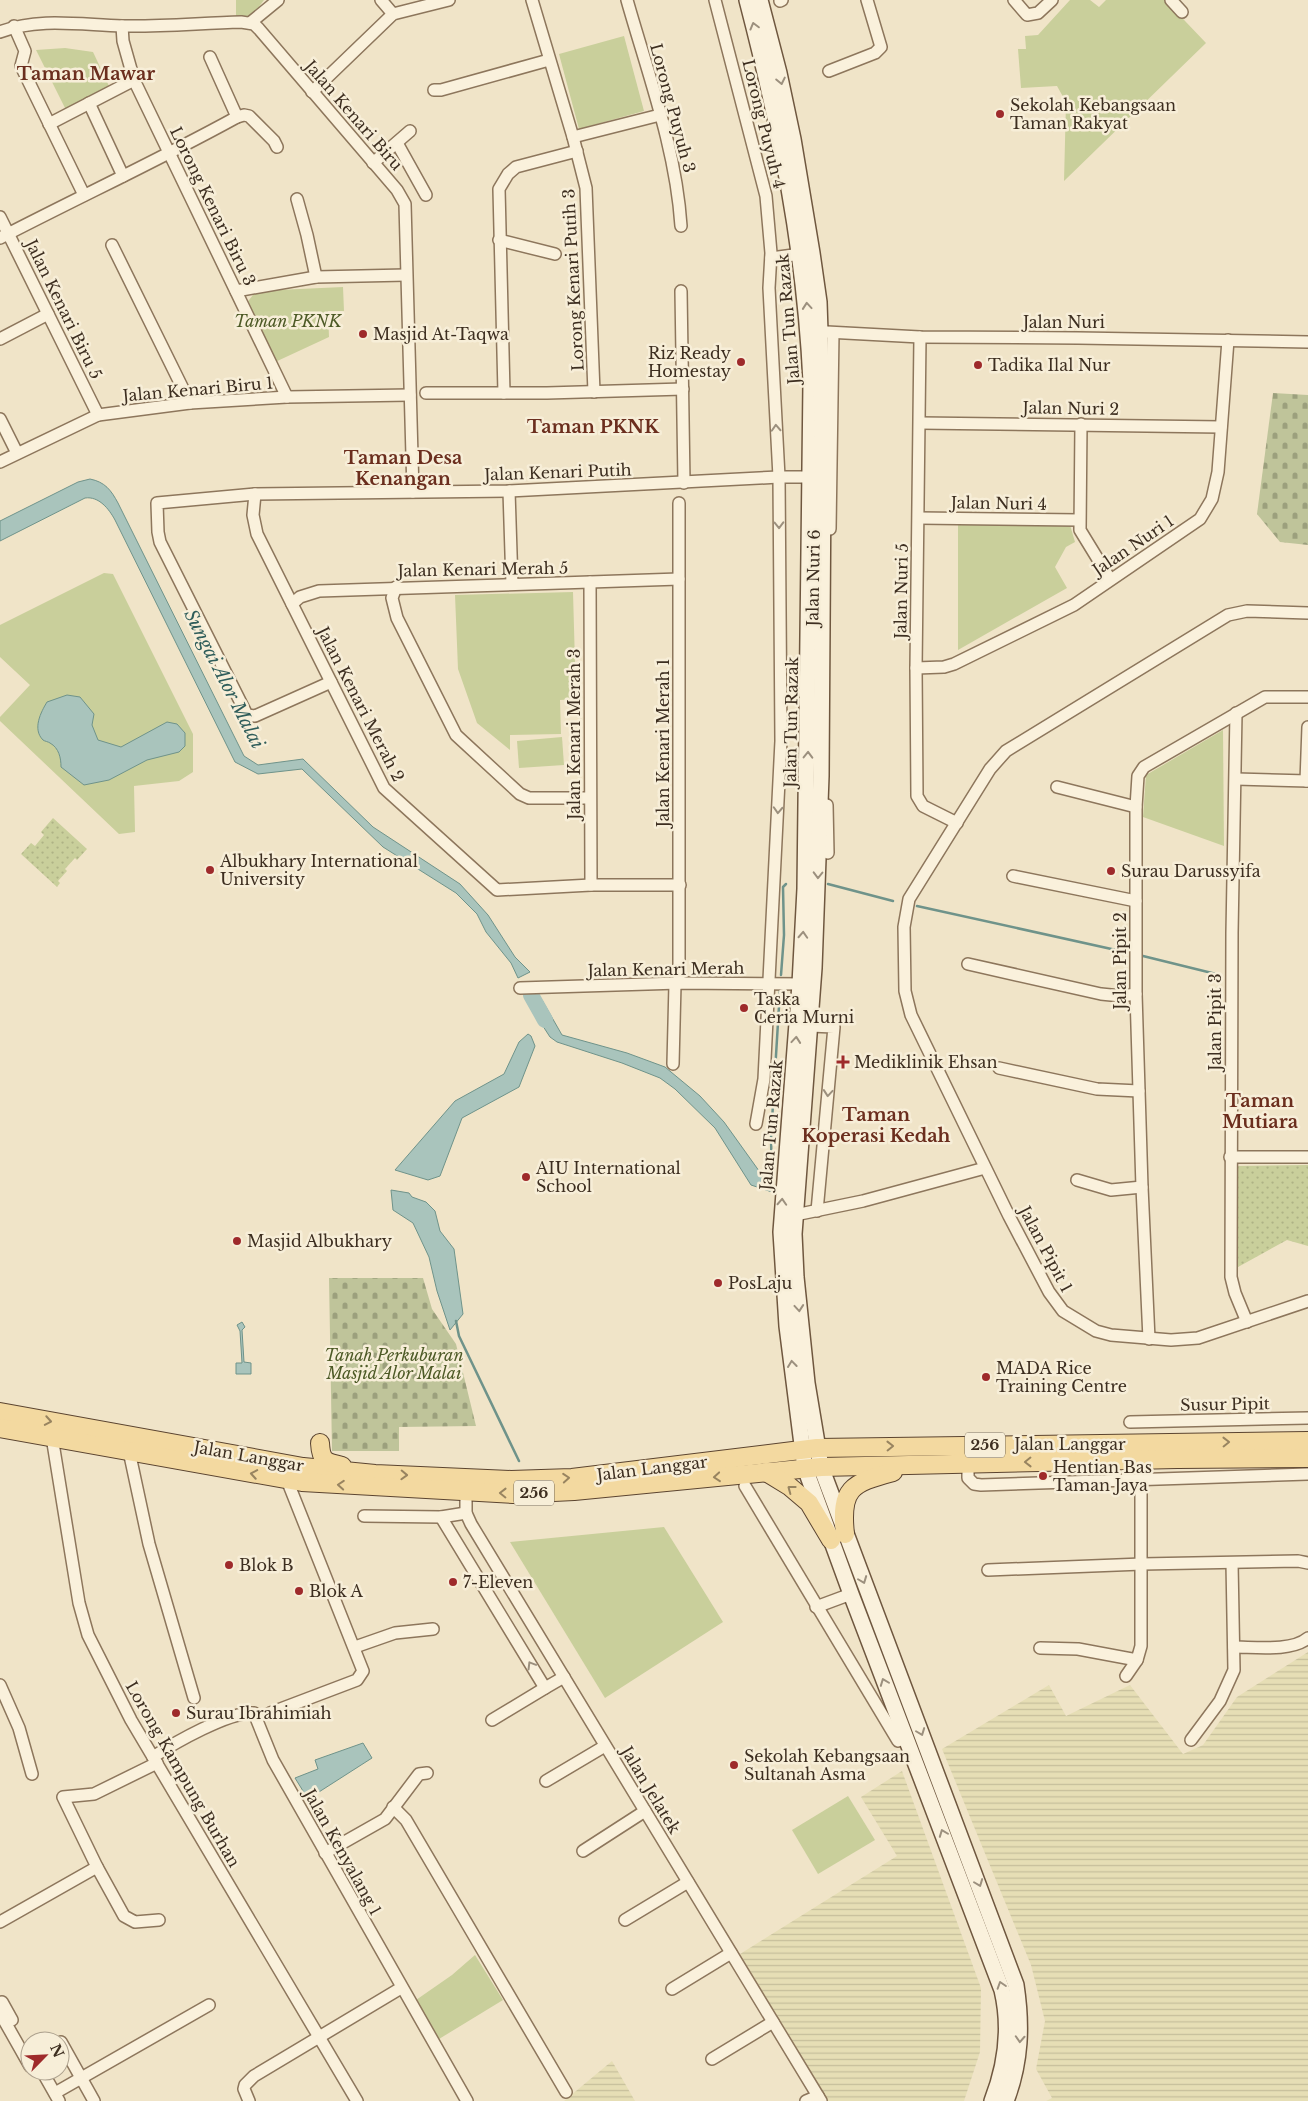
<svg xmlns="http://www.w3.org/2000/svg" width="1308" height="2101" font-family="'Libre Baskerville',serif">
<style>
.farmland{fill:url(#farmland-rules)}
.grass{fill:url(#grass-dots)}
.cemetery{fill:url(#cemetery-stones)}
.park{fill:#c9cf9b}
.water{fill:#a9c4bc;stroke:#6f938a}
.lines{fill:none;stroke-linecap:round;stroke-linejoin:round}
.stream{stroke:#6f938a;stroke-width:2.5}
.river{stroke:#a9c4bc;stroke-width:16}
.minor-casing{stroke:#8d765c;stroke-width:14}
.secondary-casing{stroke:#6f573f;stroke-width:18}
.primary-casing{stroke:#5b4430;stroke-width:20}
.minor{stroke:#faf1dc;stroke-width:11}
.secondary{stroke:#faf1dc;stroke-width:15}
.primary{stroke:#f3d9a0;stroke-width:18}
.oneway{stroke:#9c907e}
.oneway2{stroke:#988460}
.poi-dot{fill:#9e2a2b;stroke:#f7eed8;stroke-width:2}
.labels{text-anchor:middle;stroke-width:5;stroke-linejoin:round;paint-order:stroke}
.shield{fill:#f7eed8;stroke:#756857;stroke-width:1}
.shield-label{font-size:15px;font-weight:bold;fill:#3d2e20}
.poi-label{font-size:16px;fill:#3d2e20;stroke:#f7eed8;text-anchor:start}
.street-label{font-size:16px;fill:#3d2e20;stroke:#f7eed8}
.park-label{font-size:16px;font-style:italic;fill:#4d5a26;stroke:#f7eed8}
.neighbourhood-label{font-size:18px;font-weight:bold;fill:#6b2e1e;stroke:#f7eed8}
.water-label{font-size:18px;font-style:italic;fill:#2f5d5a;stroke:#f7eed8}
</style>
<defs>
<pattern id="farmland-rules" width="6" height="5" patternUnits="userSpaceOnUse" patternTransform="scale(1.25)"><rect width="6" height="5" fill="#e6deb5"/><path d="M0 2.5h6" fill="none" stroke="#c6bf9b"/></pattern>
<pattern id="grass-dots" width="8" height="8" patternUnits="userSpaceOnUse" patternTransform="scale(1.25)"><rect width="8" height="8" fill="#c9cf9b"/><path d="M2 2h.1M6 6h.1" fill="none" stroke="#aeb285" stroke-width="1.8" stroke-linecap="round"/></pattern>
<pattern id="cemetery-stones" width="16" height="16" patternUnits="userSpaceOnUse" patternTransform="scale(1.25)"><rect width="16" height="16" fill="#bfc49a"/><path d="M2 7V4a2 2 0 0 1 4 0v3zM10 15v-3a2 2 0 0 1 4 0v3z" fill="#9ca07d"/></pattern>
</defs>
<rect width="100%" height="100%" fill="#f0e4c8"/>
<g class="farmland">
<polygon points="1308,1652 1308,2101 1046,2101 1052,2098 1036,2069 1045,2021 1031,1965 942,1749 1049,1685 1066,1716 1130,1685 1183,1754 1203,1745 1237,1697"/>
<polygon points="902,1771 981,1988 980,2052 964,2101 828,2101 740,1954 897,1856 861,1797"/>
<polygon points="612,2061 635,2101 564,2101"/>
</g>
<g class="grass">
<polygon points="53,818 87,849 77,860 75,858 65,869 67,871 58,881 60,883 57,887 21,854 31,843 35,846 44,835 41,832"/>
<polygon points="1308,1165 1308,1246 1287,1240 1238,1267 1237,1166"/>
</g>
<g class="cemetery">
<polygon points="1273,393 1308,395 1308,545 1280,542 1257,514"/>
<polygon points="329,1278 423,1278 432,1309 456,1344 476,1426 399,1427 399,1451 332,1451"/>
</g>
<g class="park">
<polygon points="236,0 264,0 250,19 236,19"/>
<polygon points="1070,0 1090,0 1099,7 1106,0 1165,0 1206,43 1064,181 1066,102 1057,86 1021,88 1018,49 1026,49 1025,36 1038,35"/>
<polygon points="624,36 644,111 579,129 559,54"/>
<polygon points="65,48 93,52 109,86 66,110 36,50"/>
<polygon points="343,287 344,311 328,311 329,337 273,363 246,304 256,291"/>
<polygon points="958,525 1070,525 1075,542 1066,547 1055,567 1067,588 958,650"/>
<polygon points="104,573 113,574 193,734 193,772 179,781 134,786 135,832 119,834 0,721 0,717 30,685 0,657 0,625"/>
<polygon points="573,592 576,699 560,700 561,734 510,735 510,750 477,723 458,669 455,595"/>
<polygon points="1223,730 1224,846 1143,817 1146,775"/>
<polygon points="562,737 564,765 519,768 517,741"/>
<polygon points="664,1527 723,1622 605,1698 510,1542"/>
<polygon points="848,1796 875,1840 818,1874 792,1830"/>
<polygon points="475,1955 503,2000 439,2039 416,2000 452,1975"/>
</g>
<g class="water">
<path d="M90,479c15,3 21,11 28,24l126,253 14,9 45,-6 70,68 87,57 28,31 27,42 15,15 -12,6 -7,-15 -25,-31 -9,-18 -21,-21 -73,-46 -81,-78 -44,5 -23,-12 -120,-242c-6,-11 -16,-24 -30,-22l-85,43v-20l78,-39z"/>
<path d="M67,695l13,2 14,17 -2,11 6,15 23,7 46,-25 10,2 8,9v13l-6,6 -32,8 -38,20 -25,5 -23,-18c0,-9 -2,-19 -11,-24 -1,-1 -6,-2 -7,-3 -11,-11 -2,-28 4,-38z"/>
<polygon points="542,1000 562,1035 627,1053 665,1067 700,1096 724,1122 772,1189 772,1192 751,1185 715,1128 675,1089 660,1078 622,1063 557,1042 550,1037 528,1003"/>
<polygon points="528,1034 531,1036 535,1046 519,1087 462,1118 440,1176 428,1180 395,1170 455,1101 504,1074 519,1042"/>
<polygon points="391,1190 409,1193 412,1197 426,1202 435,1211 440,1231 454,1249 463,1314 450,1330 437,1291 429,1257 413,1223 393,1210"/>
<polygon points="242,1322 245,1327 242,1330 244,1362 251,1363 251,1374 236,1374 236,1363 242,1363 240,1331 237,1325"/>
<polygon points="363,1743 372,1758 308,1799 295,1778 318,1769 315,1760"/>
</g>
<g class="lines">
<g class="stream">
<polyline points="828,884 893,901"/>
<polyline points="917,906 1125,952"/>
<polyline points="1143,956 1216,974"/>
<polyline points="781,975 784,935 783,887 786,884"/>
<polyline points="772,1189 771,1137 780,990"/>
<polyline points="456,1321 459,1336 519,1461"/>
</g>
<polyline class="river" points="531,995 545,1020"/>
<defs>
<g id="minor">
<polyline points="381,0 393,14"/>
<polyline points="532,0 573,137 586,188 594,392"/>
<path d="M627,0c21,74 49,149 54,226"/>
<polyline points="715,0 766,196 771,253 769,288 779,477 781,741 764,1079 756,1124"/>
<polyline points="1014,0 1027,15 1038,13 1052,0"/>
<polyline points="1171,0 1182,12"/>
<polyline points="780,1 782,0"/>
<polyline points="250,23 278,0"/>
<polyline points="14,26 25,51 21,66 84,195"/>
<polyline points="122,26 123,41 134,80 287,397"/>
<path d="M0,32c38,-15 82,-7 122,-6 39,1 79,-3 119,-4l13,2 5,5 138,161 8,14 8,288"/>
<polyline points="829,71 875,53 881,47 867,0"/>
<polyline points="434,90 441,90 549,60"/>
<polyline points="312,92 393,14 449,0"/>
<polyline points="89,103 123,176"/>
<polyline points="237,117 244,115 249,116 274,141 277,147"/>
<polyline points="49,124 134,80"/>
<polyline points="573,137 660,115"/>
<polyline points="397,143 426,195"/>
<polyline points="373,163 410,131"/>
<polyline points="297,199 307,235 316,277"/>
<polyline points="0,217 98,415"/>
<path d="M0,238c79,-41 159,-78 237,-121l-27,-60"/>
<polyline points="499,240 555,254"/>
<polyline points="112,245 190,403"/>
<polyline points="771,258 801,254"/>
<polyline points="236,291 316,277 406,275"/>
<polyline points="681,291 684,483"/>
<polyline points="827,332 920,337 1078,338 1308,342"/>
<polyline points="920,337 916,668 917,796 923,806 957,823"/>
<polyline points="0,339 48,314"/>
<polyline points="426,393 547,393 683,389"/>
<polyline points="504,393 499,189 508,174 516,167 577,151"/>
<polyline points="0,419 17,453"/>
<polyline points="920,423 1221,427"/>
<polyline points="1081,424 1080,530 1110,579"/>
<polyline points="0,462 98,415 190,403 287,397 410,395"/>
<polyline points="509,491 512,584"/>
<polyline points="255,494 253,515 257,534 384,788 497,890 591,885 680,885"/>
<polyline points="679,503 679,983"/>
<polyline points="919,518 1079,520"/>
<polyline points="830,529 833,333"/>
<polyline points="590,582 591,885"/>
<polyline points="396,587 392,598 397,618 456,735 520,794 529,798 589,798"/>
<polyline points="292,604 300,597 319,591 679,579"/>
<polyline points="1308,613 1247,611 1228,615 1006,751 990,769 909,899 904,927 905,991 911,1015 1009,1216 1049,1292 1063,1311 1096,1331 1111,1335 1171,1340 1198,1338 1308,1301"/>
<polyline points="916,668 944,667 954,664 1074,605 1200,519 1212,499 1218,472 1228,340"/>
<polyline points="331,682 255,716 247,715 160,542 158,532 157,503 255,494 509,491 779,477 811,477"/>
<polyline points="1236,713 1232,933 1231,1277 1235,1293 1247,1322"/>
<polyline points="1236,779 1308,781"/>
<polyline points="1306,781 1308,727"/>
<polyline points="1057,787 1136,807"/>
<polyline points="827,805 828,853"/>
<polyline points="1013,876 1136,901"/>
<polyline points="968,964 1101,994 1121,996 1136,994"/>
<polyline points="520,988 679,983 808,984"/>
<polyline points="810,1026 834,1027 817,1211"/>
<polyline points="673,1064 675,984"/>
<polyline points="999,1068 1097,1089 1139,1091"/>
<polyline points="1230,1157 1308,1157"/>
<polyline points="1077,1180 1111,1190 1142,1187"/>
<polyline points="795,1215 863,1201 985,1168"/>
<polyline points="1149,1339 1142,1187 1136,994 1136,807 1138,776 1144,767 1265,697 1308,697"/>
<polyline points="1130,1422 1308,1418"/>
<polyline points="52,1437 79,1603 88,1635 131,1720 357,2101"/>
<polyline points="129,1451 149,1544 194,1698"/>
<polyline points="968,1464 968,1478 974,1484 981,1485 1308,1474"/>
<polyline points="745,1486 898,1741"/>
<polyline points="466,1492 466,1513 471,1524 821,2101"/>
<polyline points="364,1516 441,1517 466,1513"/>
<polyline points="441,1517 545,1688 564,1677"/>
<polyline points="988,1570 1142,1564 1298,1561 1308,1563"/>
<polyline points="816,1607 851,1594"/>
<polyline points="355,1647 395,1633 433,1629"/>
<path d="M1234,1647c20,0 58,5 74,-9"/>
<polyline points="1040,1648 1078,1649 1137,1660 1141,1646 1141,1460"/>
<polyline points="1126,1676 1137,1660"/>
<polyline points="0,1685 19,1728 32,1774"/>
<polyline points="270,1713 357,1680 363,1671 287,1480"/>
<polyline points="492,1720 545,1688"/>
<polyline points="1191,1740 1220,1701 1234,1670 1232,1563"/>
<path d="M153,1757c21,-14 77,-46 101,-44l19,47 194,341"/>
<polyline points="546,1781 605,1746"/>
<polyline points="393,1807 406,1820 566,2092"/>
<polyline points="583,1851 645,1811"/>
<polyline points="325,1853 385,1819 419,1774 427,1773"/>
<polyline points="97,1867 124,1916 135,1922 159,1920"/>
<polyline points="625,1920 688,1882"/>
<polyline points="0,1922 97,1867 63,1797 94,1794 157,1763"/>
<polyline points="672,1989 731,1953"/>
<polyline points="2,2002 12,2020"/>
<polyline points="0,2013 30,2066"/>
<polyline points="61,2042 94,2101"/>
<polyline points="712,2059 773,2022"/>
<polyline points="42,2071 59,2101"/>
<polyline points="55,2093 209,2005"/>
<polyline points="249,2101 244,2089 245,2085 254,2076 401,1988"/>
<polyline points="806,2101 818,2096"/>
</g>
<g id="secondary">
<path d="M747,0c33,127 58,251 64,382l-6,507 -5,95 -19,248 6,94 18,142 46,126 151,396c9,38 4,75 -10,111"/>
<path d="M760,0l19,73 14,66 19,114 7,49 1,30 3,144 -2,300 -7,192 -20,266 2,43 11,106 14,84 195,518c6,40 5,77 -10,116"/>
</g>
<g id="primary">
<polyline points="0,1412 303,1467 375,1474 511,1480 572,1478 817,1448 1308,1441"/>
<polyline points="0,1428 302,1482 513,1494 574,1491 821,1467 1177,1459 1308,1458"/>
<path d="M320,1443c1,19 6,19 22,23"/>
<polyline points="766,1472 789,1486 809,1503 831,1540"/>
<path d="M845,1534c-5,-45 6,-51 48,-62"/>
</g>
</defs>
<use href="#minor" class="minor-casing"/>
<use href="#secondary" class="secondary-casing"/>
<use href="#primary" class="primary-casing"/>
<use href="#minor" class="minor"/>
<use href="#secondary" class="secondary"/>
<use href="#primary" class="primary"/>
</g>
<defs><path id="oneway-chevron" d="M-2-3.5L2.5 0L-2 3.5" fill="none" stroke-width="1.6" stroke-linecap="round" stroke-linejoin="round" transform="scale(1.25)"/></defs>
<g class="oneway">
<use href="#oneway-chevron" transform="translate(754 26) rotate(-105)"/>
<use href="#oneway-chevron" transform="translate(781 81) rotate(78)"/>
<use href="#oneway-chevron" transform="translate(807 306) rotate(-95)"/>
<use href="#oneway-chevron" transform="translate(776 428) rotate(-93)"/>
<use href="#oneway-chevron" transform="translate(779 525) rotate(89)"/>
<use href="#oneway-chevron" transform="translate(808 755) rotate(-89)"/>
<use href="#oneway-chevron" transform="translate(778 810) rotate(93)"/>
<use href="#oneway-chevron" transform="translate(818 875) rotate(91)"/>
<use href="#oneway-chevron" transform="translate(803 935) rotate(-87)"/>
<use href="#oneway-chevron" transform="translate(796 1040) rotate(-85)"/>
<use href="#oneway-chevron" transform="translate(828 1093) rotate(95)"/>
<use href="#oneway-chevron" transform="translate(782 1202) rotate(-87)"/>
<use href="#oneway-chevron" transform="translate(799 1308) rotate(85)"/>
<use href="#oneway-chevron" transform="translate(792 1364) rotate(-97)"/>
<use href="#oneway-chevron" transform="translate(863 1580) rotate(69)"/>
<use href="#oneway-chevron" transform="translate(531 1665) rotate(-121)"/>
<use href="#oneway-chevron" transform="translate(884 1682) rotate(-111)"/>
<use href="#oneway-chevron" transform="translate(921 1732) rotate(69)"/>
<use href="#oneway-chevron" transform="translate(943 1833) rotate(-111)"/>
<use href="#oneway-chevron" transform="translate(979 1883) rotate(69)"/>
<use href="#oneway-chevron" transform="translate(1001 1985) rotate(-108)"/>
<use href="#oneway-chevron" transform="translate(1020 2039) rotate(93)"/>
</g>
<g class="oneway2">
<use href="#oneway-chevron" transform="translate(48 1421) rotate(10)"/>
<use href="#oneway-chevron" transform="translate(1226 1442) rotate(-1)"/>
<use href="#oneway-chevron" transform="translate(890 1446) rotate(-1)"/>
<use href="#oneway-chevron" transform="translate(1028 1462) rotate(179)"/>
<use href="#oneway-chevron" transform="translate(254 1474) rotate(-170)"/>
<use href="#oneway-chevron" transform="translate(404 1475) rotate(2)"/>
<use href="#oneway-chevron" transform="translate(717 1477) rotate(175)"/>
<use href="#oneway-chevron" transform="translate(566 1478) rotate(-4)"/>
<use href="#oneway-chevron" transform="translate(341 1485) rotate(-176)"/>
<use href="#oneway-chevron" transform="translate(791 1489) rotate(-143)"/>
<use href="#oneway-chevron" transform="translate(503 1493) rotate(-179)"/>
</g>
<g class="poi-dot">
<circle cx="1000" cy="114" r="5"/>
<circle cx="363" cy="334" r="5"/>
<circle cx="741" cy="362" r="5"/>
<circle cx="978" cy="365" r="5"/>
<circle cx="210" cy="870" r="5"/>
<circle cx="1111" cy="871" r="5"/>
<circle cx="744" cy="1008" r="5"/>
<path d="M840.5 1054.5h5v5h5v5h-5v5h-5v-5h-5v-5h5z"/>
<circle cx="526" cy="1177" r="5"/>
<circle cx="237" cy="1241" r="5"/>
<circle cx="718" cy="1283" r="5"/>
<circle cx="986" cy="1377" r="5"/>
<circle cx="1043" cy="1476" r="5"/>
<circle cx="229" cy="1565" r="5"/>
<circle cx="453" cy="1582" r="5"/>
<circle cx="299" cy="1591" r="5"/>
<circle cx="176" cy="1713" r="5"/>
<circle cx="734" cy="1765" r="5"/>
</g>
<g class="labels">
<g class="shield">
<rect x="965" y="1432.5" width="40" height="25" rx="4"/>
<rect x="514" y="1480.5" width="40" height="25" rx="4"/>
</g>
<g class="shield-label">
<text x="985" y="1450">256</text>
<text x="534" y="1498">256</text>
</g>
<g class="poi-label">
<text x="1010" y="111">Sekolah Kebangsaan<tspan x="1010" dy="18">Taman Rakyat</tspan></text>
<text x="373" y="340">Masjid At-Taqwa</text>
<text x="731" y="359" text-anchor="end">Riz Ready<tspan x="731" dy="18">Homestay</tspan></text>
<text x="988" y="371">Tadika Ilal Nur</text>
<text x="220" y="867">Albukhary International<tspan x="220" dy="18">University</tspan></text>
<text x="1121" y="877">Surau Darussyifa</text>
<text x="754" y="1005">Taska<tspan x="754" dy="18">Ceria Murni</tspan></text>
<text x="854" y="1068">Mediklinik Ehsan</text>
<text x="536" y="1174">AIU International<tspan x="536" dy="18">School</tspan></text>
<text x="247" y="1247">Masjid Albukhary</text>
<text x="728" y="1289">PosLaju</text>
<text x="996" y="1374">MADA Rice<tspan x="996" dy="18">Training Centre</tspan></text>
<text x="1053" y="1473">Hentian Bas<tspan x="1053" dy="18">Taman Jaya</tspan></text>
<text x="239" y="1571">Blok B</text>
<text x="463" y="1588">7-Eleven</text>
<text x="309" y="1597">Blok A</text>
<text x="186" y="1719">Surau Ibrahimiah</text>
<text x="744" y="1762">Sekolah Kebangsaan<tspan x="744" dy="18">Sultanah Asma</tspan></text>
</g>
<g class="street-label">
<text transform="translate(673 108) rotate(75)" y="6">Lorong Puyuh 3</text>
<text transform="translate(354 115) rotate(49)" y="6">Jalan Kenari Biru</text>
<text transform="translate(764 124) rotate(76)" y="6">Lorong Puyuh 4</text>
<text transform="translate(213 206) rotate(64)" y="6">Lorong Kenari Biru 3</text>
<text transform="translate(573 280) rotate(-93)" y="6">Lorong Kenari Putih 3</text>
<text transform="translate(64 309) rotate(64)" y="6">Jalan Kenari Biru 5</text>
<text transform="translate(788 319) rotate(-95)" y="6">Jalan Tun Razak</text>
<text x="1064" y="328">Jalan Nuri</text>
<text transform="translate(198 389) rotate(-5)" y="6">Jalan Kenari Biru 1</text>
<text transform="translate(1071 408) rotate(1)" y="6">Jalan Nuri 2</text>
<text transform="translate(558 472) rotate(-2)" y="6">Jalan Kenari Putih</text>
<text transform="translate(999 503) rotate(1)" y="6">Jalan Nuri 4</text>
<text transform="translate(1133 545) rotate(-34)" y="6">Jalan Nuri 1</text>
<text transform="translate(483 569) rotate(-1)" y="6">Jalan Kenari Merah 5</text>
<text transform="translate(813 578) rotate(-89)" y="6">Jalan Nuri 6</text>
<text transform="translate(901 591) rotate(-89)" y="6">Jalan Nuri 5</text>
<text transform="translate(361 704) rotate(63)" y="6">Jalan Kenari Merah 2</text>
<text transform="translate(791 722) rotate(-89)" y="6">Jalan Tun Razak</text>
<text transform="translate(574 734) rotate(-90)" y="6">Jalan Kenari Merah 3</text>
<text transform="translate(663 743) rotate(-90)" y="6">Jalan Kenari Merah 1</text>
<text transform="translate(1120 961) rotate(-90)" y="6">Jalan Pipit 2</text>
<text transform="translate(666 969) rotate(-1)" y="6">Jalan Kenari Merah</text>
<text transform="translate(1215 1022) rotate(-90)" y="6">Jalan Pipit 3</text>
<text transform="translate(771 1125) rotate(-85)" y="6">Jalan Tun Razak</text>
<text transform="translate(1046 1249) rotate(62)" y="6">Jalan Pipit 1</text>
<text transform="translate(1225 1404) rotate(-1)" y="6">Susur Pipit</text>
<text x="1070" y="1450">Jalan Langgar</text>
<text transform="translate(249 1456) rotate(10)" y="6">Jalan Langgar</text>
<text transform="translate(652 1468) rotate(-7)" y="6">Jalan Langgar</text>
<text transform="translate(183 1774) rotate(60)" y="6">Lorong Kampung Burhan</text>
<text transform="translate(651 1790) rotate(59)" y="6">Jalan Jelatek</text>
<text transform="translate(343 1852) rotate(61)" y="6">Jalan Kenyalang 1</text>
</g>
<g class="park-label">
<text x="288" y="327">Taman PKNK</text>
<text x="394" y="1361">Tanah Perkuburan<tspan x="394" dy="18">Masjid Alor Malai</tspan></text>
</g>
<g class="neighbourhood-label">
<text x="86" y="80">Taman Mawar</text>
<text x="593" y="433">Taman PKNK</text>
<text x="403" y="464">Taman Desa<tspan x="403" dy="21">Kenangan</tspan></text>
<text x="1260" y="1107">Taman<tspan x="1260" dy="21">Mutiara</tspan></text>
<text x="876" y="1121">Taman<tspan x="876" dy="21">Koperasi Kedah</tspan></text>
</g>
<g class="water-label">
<text transform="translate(224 679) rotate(63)" y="6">Sungai Alor Malai</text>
</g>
</g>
<g transform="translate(45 2056) rotate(66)"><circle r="24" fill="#f7eed8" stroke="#ada18e"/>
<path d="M0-4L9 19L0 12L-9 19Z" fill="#9e2a2b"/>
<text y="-8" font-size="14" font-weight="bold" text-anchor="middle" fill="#3d2e20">N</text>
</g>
</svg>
